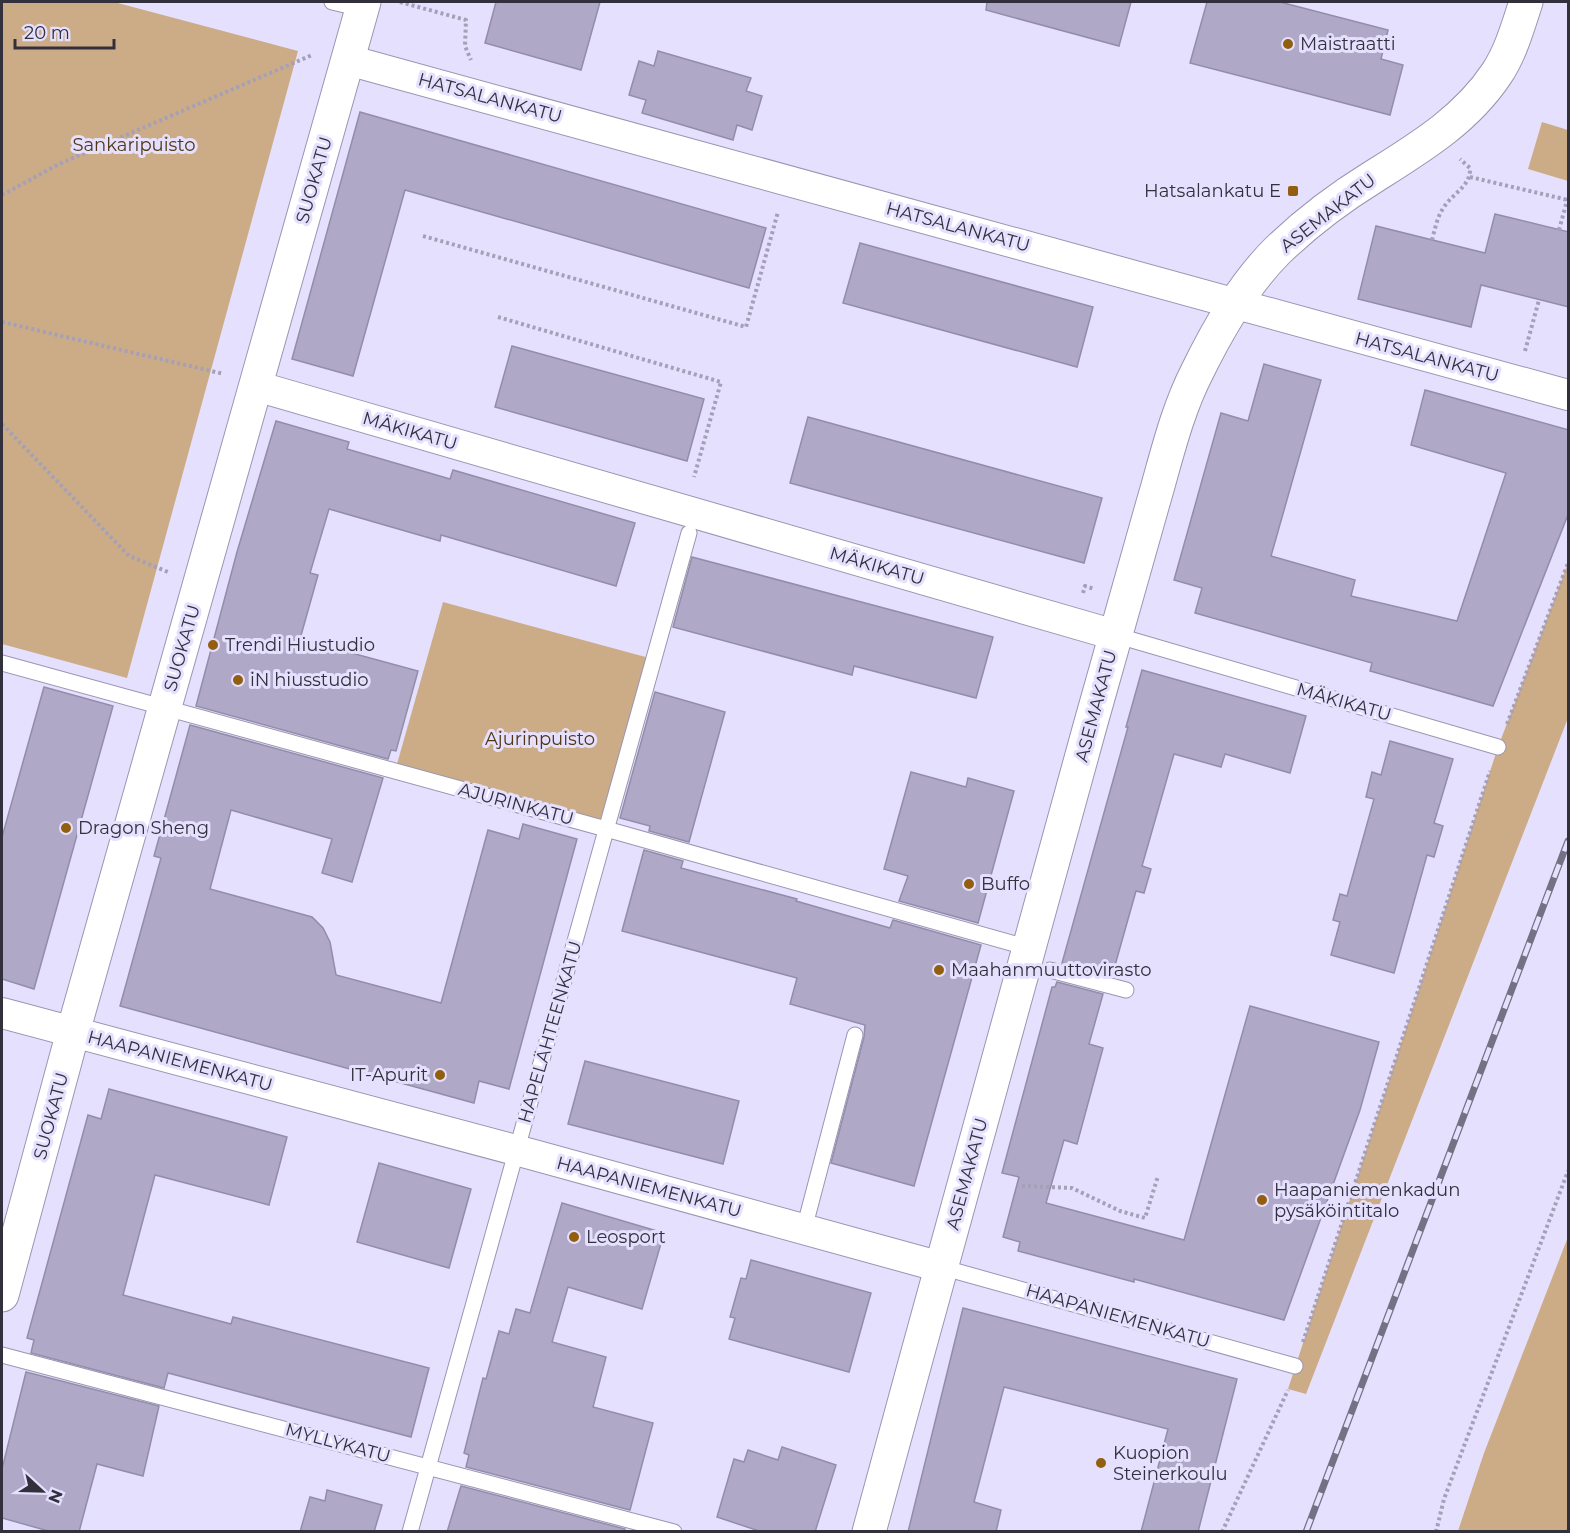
<svg xmlns="http://www.w3.org/2000/svg" width="1570" height="1533" font-family="Montserrat,sans-serif">
<style>
.green{fill:#ccac87}
.building{fill:#afa9c7;stroke:#938daa;stroke-width:1.5}
.lines{fill:none;stroke-linecap:round;stroke-linejoin:round}
.service-casing{stroke:#9b95b2;stroke-width:17}
.minor-casing{stroke:#9b95b2;stroke-width:32}
.tertiary-casing{stroke:#9b95b2;stroke-width:35}
.secondary-casing{stroke:#9b95b2;stroke-width:35}
.path{stroke:#a5a0b8;stroke-width:4;stroke-dasharray:3 3;stroke-linecap:butt}
.service{stroke:#fff;stroke-width:15}
.minor{stroke:#fff;stroke-width:30}
.tertiary{stroke:#fff;stroke-width:33}
.secondary{stroke:#fff;stroke-width:33}
.rail-casing{stroke:#757184;stroke-width:7}
.rail{stroke:#e6e0ff;stroke-width:4.5;stroke-dasharray:14;stroke-linecap:butt}
.poi-dot{fill:#925e10;stroke:#e6e0ff;stroke-width:2}
.labels{text-anchor:middle;stroke-width:6;stroke-linejoin:round;paint-order:stroke}
.poi-label{font-size:18px;fill:#32303c;stroke:#e6e0ff;text-anchor:start}
.street-label{font-size:18px;fill:#32303c;stroke:#e6e0ff}
.park-label{font-size:18px;fill:#513613;stroke:#e6e0ff}
</style>
<rect width="100%" height="100%" fill="#e6e0ff"/>
<g class="green">
<polygon points="2,2 114,2 298,51 127,678 2,644"/>
<polygon points="1542,122 1568,130 1568,181 1528,169"/>
<polygon points="1568,563 1568,718 1306,1394 1288,1389 1498,747"/>
<polygon points="443,602 653,659 606,829 395,771"/>
<polygon points="1568,1237 1568,1531 1458,1531 1484,1453"/>
</g>
<g class="building">
<polygon points="496,2 600,2 581,70 485,43"/>
<polygon points="987,2 1131,2 1119,46 986,10"/>
<polygon points="1207,2 1280,2 1388,30 1381,59 1403,65 1390,115 1190,63"/>
<polygon points="658,51 751,78 746,91 762,96 752,130 737,125 733,140 642,113 646,100 629,95 639,61 654,66"/>
<polygon points="360,112 766,228 749,288 405,190 353,376 292,359"/>
<polygon points="1495,214 1569,232 1569,307 1481,285 1471,327 1358,299 1376,226 1485,253"/>
<polygon points="860,243 1093,307 1077,367 843,303"/>
<polygon points="512,346 704,399 687,461 495,407"/>
<polygon points="1264,364 1321,380 1271,556 1355,580 1351,596 1457,621 1506,473 1411,445 1425,390 1569,430 1569,512 1493,706 1370,671 1372,663 1195,613 1202,588 1174,580 1221,413 1248,421"/>
<polygon points="808,417 1102,498 1084,563 790,483"/>
<polygon points="276,421 349,442 347,449 450,479 453,470 635,523 616,586 441,535 440,541 329,509 310,573 318,575 300,639 418,671 396,751 391,750 388,759 196,706 237,552"/>
<polygon points="692,557 993,637 976,698 854,666 852,675 673,627"/>
<polygon points="1142,670 1306,716 1290,773 1225,754 1221,767 1174,754 1142,866 1151,869 1144,893 1136,891 1112,976 1062,963 1128,727 1126,727"/>
<polygon points="44,687 113,706 34,989 2,979 2,837"/>
<polygon points="655,692 725,712 689,842 649,831 650,826 620,818"/>
<polygon points="190,725 383,778 352,882 322,873 332,839 231,810 210,889 312,917 323,928 330,942 336,975 441,1003 488,830 519,839 523,824 577,839 509,1089 479,1081 474,1103 120,1006 161,858 154,856"/>
<polygon points="1390,741 1453,759 1434,823 1443,826 1434,857 1427,855 1394,973 1331,955 1340,922 1333,920 1340,894 1347,896 1374,799 1366,797 1372,772 1381,775"/>
<polygon points="911,772 966,787 968,778 1014,791 978,923 899,901 908,876 884,869"/>
<polygon points="644,850 683,861 681,868 797,899 796,901 890,928 893,920 981,945 914,1186 831,1163 864,1037 865,1025 790,1004 797,978 622,931"/>
<polygon points="1057,982 1103,994 1089,1044 1103,1048 1077,1144 1064,1140 1046,1203 1184,1240 1250,1006 1379,1042 1360,1110 1284,1320 1134,1279 1134,1282 1018,1251 1020,1242 1003,1237 1019,1177 1002,1173 1052,987 1055,987"/>
<polygon points="585,1061 739,1101 723,1164 568,1124"/>
<polygon points="109,1089 287,1137 269,1205 155,1175 123,1295 231,1324 233,1317 429,1368 411,1437 168,1373 164,1388 31,1353 34,1340 27,1338 88,1115 101,1119"/>
<polygon points="379,1163 471,1189 449,1268 357,1242"/>
<polygon points="562,1203 664,1233 642,1309 568,1287 552,1342 606,1357 593,1407 653,1423 630,1510 466,1467 469,1455 464,1453 483,1378 486,1379 499,1331 509,1334 516,1309 530,1313"/>
<polygon points="751,1260 871,1293 849,1372 729,1339 735,1318 730,1317 741,1278 746,1279"/>
<polygon points="963,1308 1237,1379 1198,1532 1141,1532 1168,1429 1004,1387 974,1502 1001,1510 996,1532 908,1532"/>
<polygon points="26,1372 159,1406 143,1476 97,1464 79,1532 52,1532 2,1518 2,1469"/>
<polygon points="782,1447 836,1465 815,1532 762,1532 717,1517 734,1459 744,1462 748,1450 778,1460"/>
<polygon points="461,1486 625,1529 624,1532 447,1532"/>
<polygon points="327,1490 382,1505 374,1532 300,1532 310,1497 325,1501"/>
</g>
<g class="lines">
<defs>
<g id="service">
<polyline points="332,2 362,9"/>
<polyline points="1115,635 1498,747"/>
<polyline points="2,663 606,829 1029,948"/>
<polyline points="1050,970 1126,990"/>
<polyline points="804,1229 855,1035"/>
<polyline points="941,1267 1295,1366"/>
<polyline points="2,1355 674,1532"/>
<polyline points="410,1532 689,533"/>
</g>
<g id="minor">
<polyline points="348,60 1568,395"/>
<polyline points="256,386 1115,635"/>
<polyline points="2,1013 534,1155 941,1267"/>
</g>
<polyline id="tertiary" points="2,1295 73,1032 364,2"/>
<path id="secondary" d="M869,1532c73,-269 147,-538 221,-806 21,-74 42,-149 63,-223 13,-44 23,-90 44,-131 21,-43 46,-87 80,-121 29,-28 62,-53 96,-74 46,-29 93,-57 124,-104 14,-21 21,-47 29,-71"/>
</defs>
<use href="#service" class="service-casing"/>
<use href="#minor" class="minor-casing"/>
<use href="#tertiary" class="tertiary-casing"/>
<use href="#secondary" class="secondary-casing"/>
<g class="path">
<polyline points="400,2 466,20 465,46 471,60"/>
<polyline points="1470,177 1568,200"/>
<polyline points="2,195 59,164 312,55"/>
<polyline points="1559,230 1568,197"/>
<polyline points="423,236 746,327 778,212"/>
<path d="M1432,240c3,-11 5,-23 12,-33 9,-14 27,-21 26,-39l-10,-9"/>
<polyline points="498,317 721,382 694,477"/>
<polyline points="2,322 224,374"/>
<polyline points="1525,351 1539,300"/>
<polyline points="2,424 129,556 168,572"/>
<polyline points="1083,593 1085,586 1094,589"/>
<polyline points="1507,724 1568,563"/>
<polyline points="1022,1186 1072,1188 1120,1211 1145,1218 1158,1176"/>
<polyline points="1303,1342 1490,771"/>
<polyline points="1222,1532 1288,1390"/>
<polyline points="1436,1532 1444,1499 1568,1171"/>
<polyline points="1566,1532 1568,1529"/>
</g>
<use href="#service" class="service"/>
<use href="#minor" class="minor"/>
<use href="#tertiary" class="tertiary"/>
<use href="#secondary" class="secondary"/>
<defs>
<polyline id="rail" points="1306,1532 1568,841"/>
</defs>
<use href="#rail" class="rail-casing"/>
<use href="#rail" class="rail"/>
</g>
<g class="poi-dot">
<circle cx="1288" cy="44" r="6"/>
<rect x="1287" y="185" width="12" height="12" rx="3"/>
<circle cx="213" cy="645" r="6"/>
<circle cx="238" cy="680" r="6"/>
<circle cx="66" cy="828" r="6"/>
<circle cx="969" cy="884" r="6"/>
<circle cx="939" cy="970" r="6"/>
<circle cx="440" cy="1075" r="6"/>
<circle cx="1262" cy="1200" r="6"/>
<circle cx="574" cy="1237" r="6"/>
<circle cx="1101" cy="1463" r="6"/>
</g>
<g class="labels">
<g class="poi-label">
<text x="1300" y="50">Maistraatti</text>
<text x="1281" y="197" text-anchor="end">Hatsalankatu E</text>
<text x="225" y="651">Trendi Hiustudio</text>
<text x="250" y="686">iN hiusstudio</text>
<text x="78" y="834">Dragon Sheng</text>
<text x="981" y="890">Buffo</text>
<text x="951" y="976">Maahanmuuttovirasto</text>
<text x="428" y="1081" text-anchor="end">IT-Apurit</text>
<text x="1274" y="1196">Haapaniemenkadun<tspan x="1274" dy="21">pysäköintitalo</tspan></text>
<text x="586" y="1243">Leosport</text>
<text x="1113" y="1459">Kuopion<tspan x="1113" dy="21">Steinerkoulu</tspan></text>
</g>
<g class="street-label">
<text transform="translate(490 98) rotate(15)" y="6">HATSALANKATU</text>
<text transform="translate(314 180) rotate(-74)" y="6">SUOKATU</text>
<text transform="translate(1328 213) rotate(-38)" y="6">ASEMAKATU</text>
<text transform="translate(958 227) rotate(15)" y="6">HATSALANKATU</text>
<text transform="translate(1427 357) rotate(15)" y="6">HATSALANKATU</text>
<text transform="translate(410 431) rotate(16)" y="6">MÄKIKATU</text>
<text transform="translate(877 566) rotate(16)" y="6">MÄKIKATU</text>
<text transform="translate(182 648) rotate(-74)" y="6">SUOKATU</text>
<text transform="translate(1344 702) rotate(16)" y="6">MÄKIKATU</text>
<text transform="translate(1096 706) rotate(-75)" y="6">ASEMAKATU</text>
<text transform="translate(516 804) rotate(15)" y="6">AJURINKATU</text>
<text transform="translate(550 1032) rotate(-74)" y="6">HAPELÄHTEENKATU</text>
<text transform="translate(180 1061) rotate(15)" y="6">HAAPANIEMENKATU</text>
<text transform="translate(51 1116) rotate(-75)" y="6">SUOKATU</text>
<text transform="translate(967 1174) rotate(-75)" y="6">ASEMAKATU</text>
<text transform="translate(649 1187) rotate(15)" y="6">HAAPANIEMENKATU</text>
<text transform="translate(1118 1316) rotate(16)" y="6">HAAPANIEMENKATU</text>
<text transform="translate(338 1443) rotate(15)" y="6">MYLLYKATU</text>
</g>
<g class="park-label">
<text x="134" y="151">Sankaripuisto</text>
<text x="540" y="745">Ajurinpuisto</text>
</g>
</g>
<rect width="1570" height="1533" fill="none" stroke="#32303c" stroke-width="6"/>
<g transform="translate(42 1491) rotate(112)" stroke="#e6e0ff" stroke-width="4.5" paint-order="stroke">
<path d="M0-4.5L10 22L0 15L-10 22Z" fill="#32303c"/>
<text y="-9" font-size="16" font-weight="bold" text-anchor="middle" fill="#32303c">N</text>
</g>
<path d="M15 39v9h99v-9" fill="none" stroke="#32303c" stroke-width="3"/>
<text x="24" y="39" font-size="18" fill="#32303c" stroke="#e6e0ff" stroke-width="4.5" paint-order="stroke">20 m</text>
</svg>
